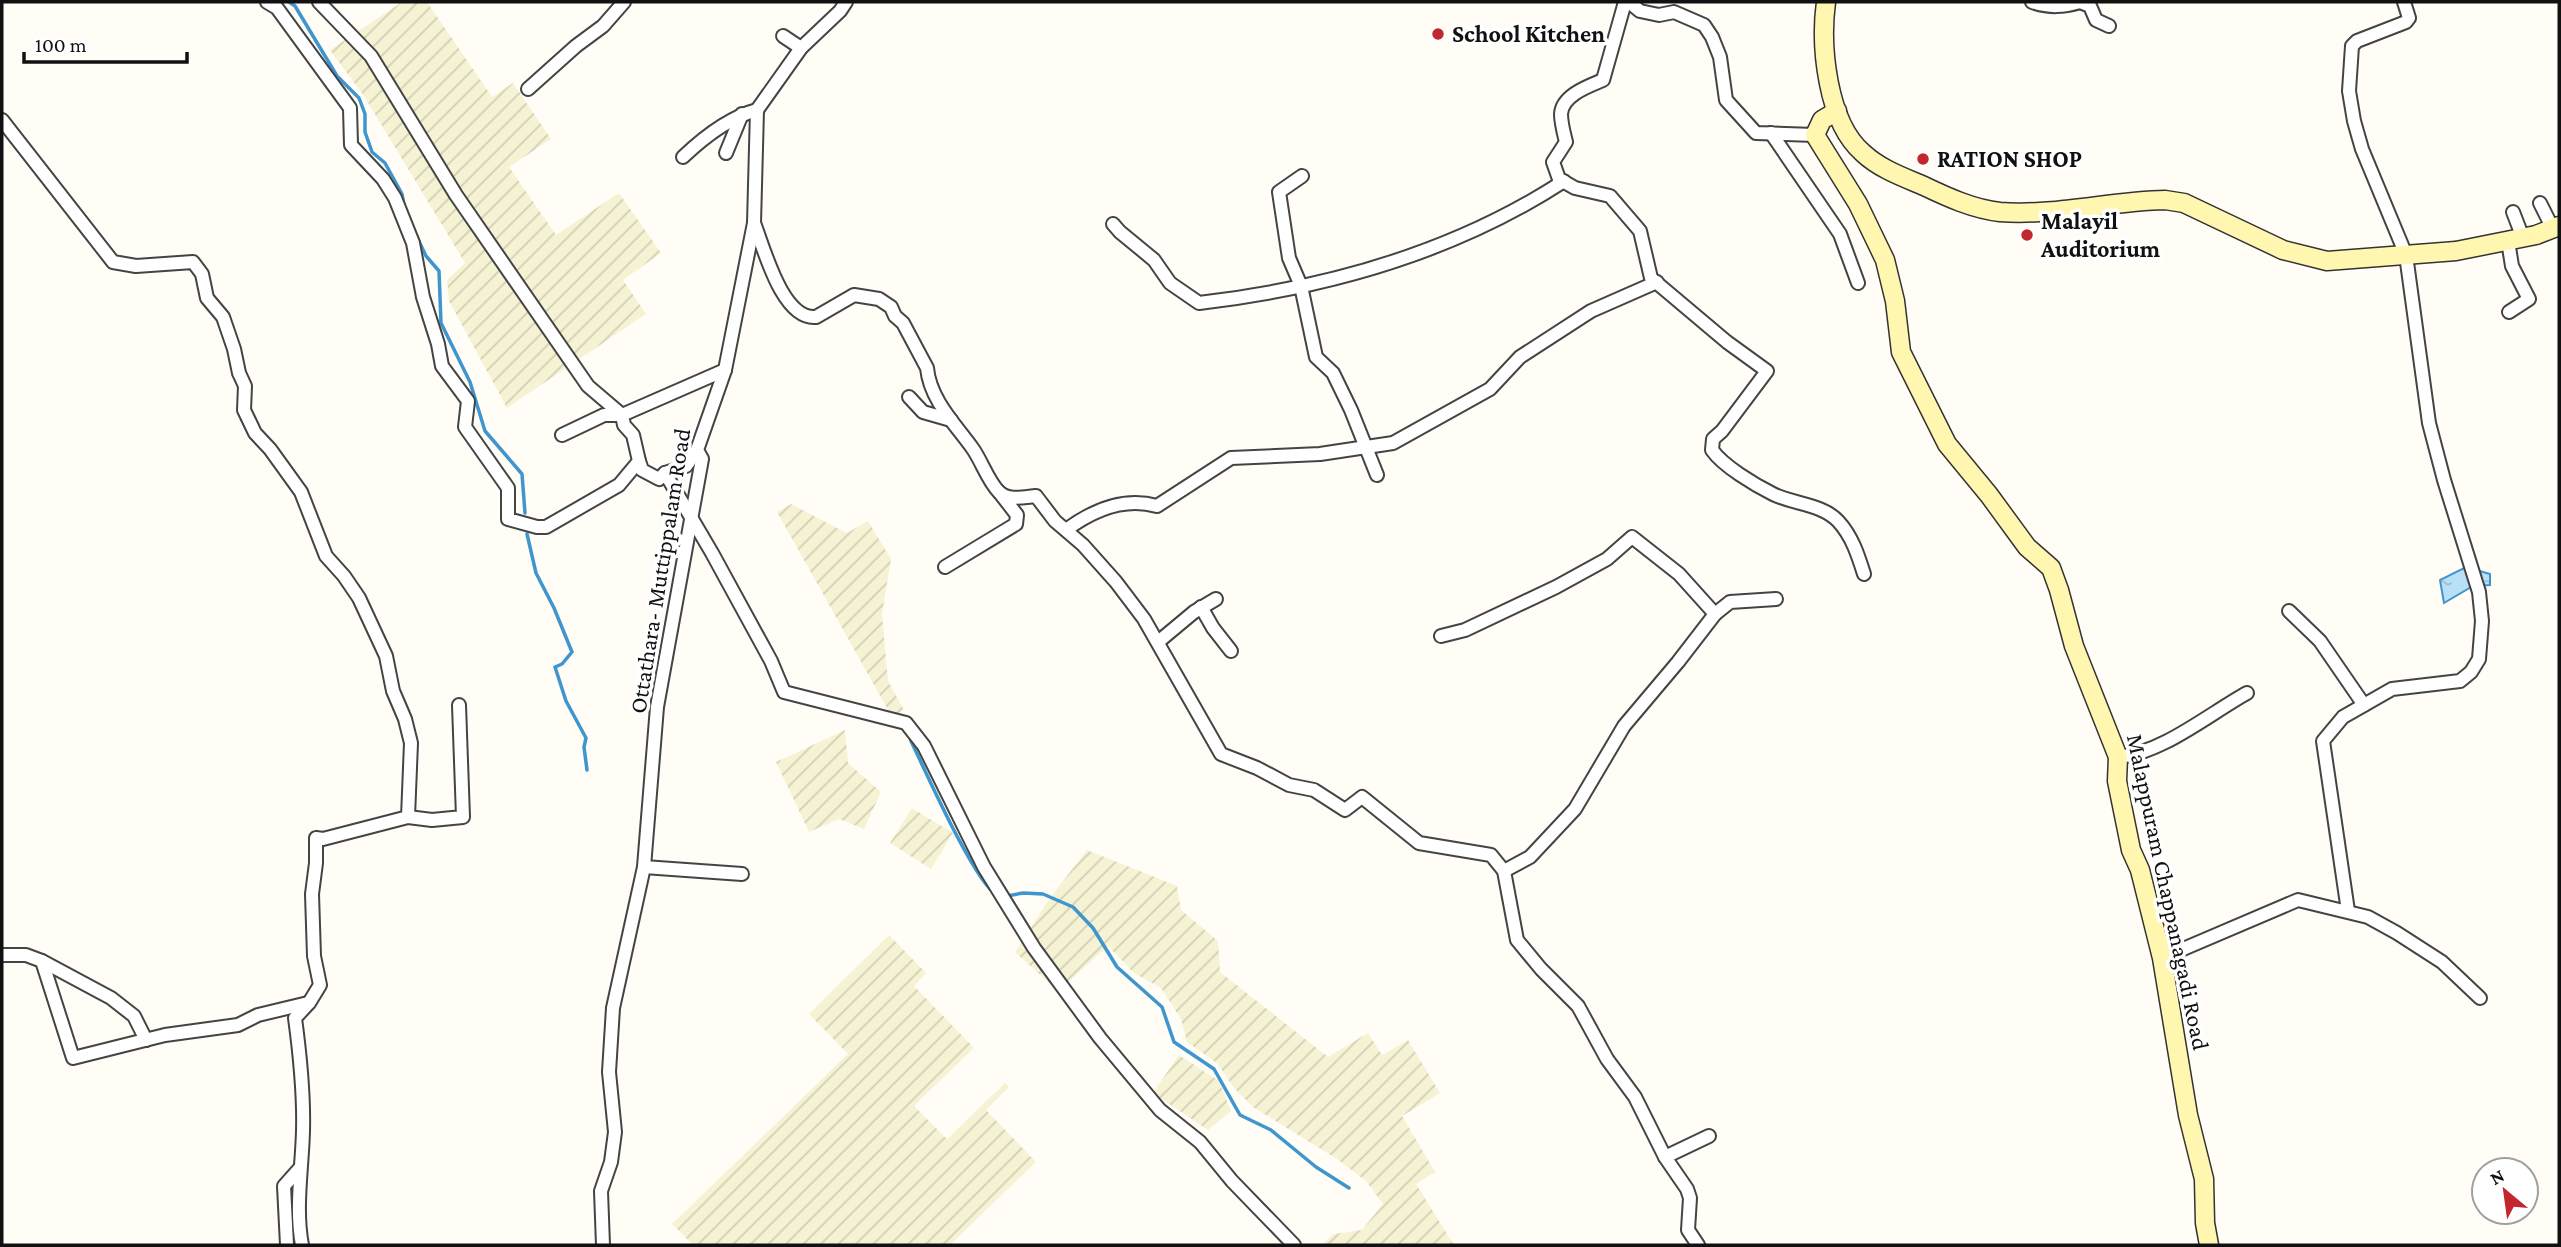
<svg xmlns="http://www.w3.org/2000/svg" width="2561" height="1247" font-family="'Crimson Pro',serif">
<style>
.farmland{fill:url(#farmland-furrows)}
.water{fill:url(#water-ripples);stroke:#3f96cf;stroke-width:2}
.lines{fill:none;stroke-linecap:round;stroke-linejoin:round}
.stream{stroke:#3f96cf;stroke-width:3.5}
.street-casing{stroke:#444;stroke-width:16}
.secondary-casing{stroke:#333;stroke-width:21}
.street{stroke:#fff;stroke-width:12}
.secondary{stroke:#fff6b0;stroke-width:18}
.poi-dot{fill:#c4262e;stroke:#fff;stroke-width:2.5}
.labels{text-anchor:middle;stroke-width:7;stroke-linejoin:round;paint-order:stroke}
.poi-label{font-size:24px;font-weight:bold;fill:#111;stroke:#fff;text-anchor:start}
.street-label{font-size:24px;fill:#111;stroke:#fff}
</style>
<defs>
<pattern id="farmland-furrows" width="10" height="10" patternUnits="userSpaceOnUse" patternTransform="scale(1.75)"><rect width="10" height="10" fill="#f6f3d4"/><path d="M-1 1l2-2M0 10L10 0M9 11l2-2" fill="none" stroke="#d2cfb5"/></pattern>
<pattern id="water-ripples" width="26" height="14" patternUnits="userSpaceOnUse" patternTransform="scale(1.75)"><rect width="26" height="14" fill="#b9e0f7"/><path d="M2 4q2-2 4 0t4 0M15 11q2-2 4 0t4 0" fill="none" stroke="#9ebfd3"/></pattern>
</defs>
<rect width="100%" height="100%" fill="#fffdf5"/>
<g class="farmland">
<polygon points="402,2 427,2 492,97 513,83 551,139 509,167 556,235 619,193 661,253 623,280 646,314 507,408 449,301 447,280 465,263 364,96 330,50"/>
<polygon points="791,504 847,533 868,521 891,559 882,614 888,681 904,710 892,717 777,512"/>
<polygon points="845,730 848,763 881,792 864,829 839,819 809,832 776,762"/>
<polygon points="912,808 953,833 931,869 890,843"/>
<polygon points="1087,850 1177,886 1181,910 1218,941 1220,972 1328,1057 1368,1033 1382,1055 1408,1040 1440,1093 1402,1116 1435,1172 1416,1184 1454,1245 1321,1245 1334,1234 1362,1230 1383,1204 1366,1181 1337,1159 1253,1107 1234,1088 1217,1063 1187,1042 1181,1019 1161,988 1134,973 1108,946 1058,991 1015,952 1050,898"/>
<polygon points="889,935 926,973 914,986 974,1048 914,1106 947,1139 1005,1083 1009,1087 986,1110 1036,1162 950,1245 693,1245 672,1224 848,1054 809,1014"/>
<polygon points="1179,1055 1219,1081 1231,1111 1208,1130 1153,1093"/>
</g>
<polygon class="water" points="2466,567 2490,574 2490,585 2473,586 2444,603 2440,580"/>
<g class="lines">
<g class="stream">
<polyline points="289,2 295,6 337,76 359,98 365,114 365,132 372,152 385,163 402,194 404,205"/>
<polyline points="416,235 426,256 439,271 441,323 470,382 485,431 522,474 525,513"/>
<polyline points="527,534 536,573 554,608 572,652 562,664 555,667 566,701 586,738 584,747 587,770"/>
<path d="M911,741c14,29 63,140 85,153"/>
<polyline points="1007,896 1023,893 1043,894 1073,907 1093,928 1117,967 1162,1007 1174,1042 1214,1069 1240,1115 1271,1130 1316,1167 1349,1188"/>
</g>
<defs>
<g id="street">
<polyline points="267,2 277,8 350,108 351,145 383,179 395,198 413,243 423,297 438,344 442,366 468,401 465,427 508,488 508,519 537,527 546,527 619,485 639,461 633,435 624,425 622,415 725,370"/>
<polyline points="319,2 371,56 456,195 588,386 622,415 604,415 562,435"/>
<path d="M1625,2l-22,78c-14,6 -41,15 -42,34 0,9 3,20 5,28l-13,20 6,17 16,9 35,8 30,35 11,47 76,64 40,29 -45,60 -9,8 -1,11c11,16 43,35 61,44 20,10 49,10 65,27 14,15 20,34 26,53"/>
<polyline points="1629,2 1640,11 1659,15 1674,12 1704,25 1712,37 1720,57 1726,100 1756,133 1815,135"/>
<path d="M2032,2c18,6 31,5 48,0"/>
<polyline points="2080,2 2090,6 2096,20 2109,26"/>
<polyline points="783,36 801,48"/>
<polyline points="528,89 576,46 603,26 624,2"/>
<path d="M2,120l111,142 23,4 57,-4 9,12 5,24 16,19 11,32 5,24 6,13 -1,24 11,23 15,16 31,43 25,64 18,20 15,22 27,58 7,35 12,28 6,24 -3,74 -85,22 -7,-1v25l-4,31 2,62 6,29 -11,18 -14,15c5,37 9,76 8,113 -1,38 -8,77 -1,114"/>
<polyline points="1771,133 1840,234 1858,283"/>
<polyline points="726,153 742,114"/>
<path d="M683,157c20,-19 47,-40 74,-47"/>
<polyline points="1302,176 1279,192 1289,258 1301,286 1316,357 1333,373 1351,410 1377,475"/>
<polyline points="2540,203 2549,221 2550,230"/>
<polyline points="2513,212 2523,238"/>
<path d="M754,223c10,25 28,97 62,94l38,-22 25,4 12,8 4,9 8,7 24,45c3,32 29,57 46,81 9,13 15,32 26,43 9,9 25,5 37,4l19,25 28,24 33,37 28,37 77,135 36,14 32,17 25,5 31,20 17,-13 57,46 72,12 13,16 13,69 24,29 37,37 29,53 28,38 30,60 22,32 3,9 -2,32 10,15"/>
<path d="M1113,224l7,8 34,28 16,23 29,20c128,-15 256,-51 365,-122"/>
<polyline points="2508,241 2512,266 2529,299 2509,312"/>
<polyline points="909,397 923,412 951,420"/>
<polyline points="639,461 642,470 659,479 665,473 686,466 697,450"/>
<polyline points="665,473 712,553 771,661 784,692 906,723 924,746 984,867 1034,948 1100,1038 1160,1110 1200,1142 1232,1181 1294,1245"/>
<path d="M1066,530c27,-20 59,-33 91,-24l74,-48 89,-4 73,-11 97,-54 30,-32 71,-46 66,-29"/>
<polyline points="945,567 1016,524 1017,515 1000,493"/>
<polyline points="1201,607 1213,628 1231,651"/>
<polyline points="2289,611 2320,641 2364,705"/>
<polyline points="1441,636 1465,630 1556,587 1607,559 1632,537 1679,574 1715,614 1730,602 1776,599"/>
<polyline points="1158,642 1194,612 1216,599"/>
<path d="M2118,757c43,-3 91,-43 129,-64"/>
<polyline points="408,817 432,820 463,817 459,705"/>
<polyline points="644,867 742,874"/>
<polyline points="1504,871 1530,857 1575,809 1624,726 1678,662 1715,614"/>
<polyline points="2348,911 2323,741 2343,717 2392,689 2460,681 2471,672 2479,659 2482,621 2479,592 2444,480 2429,423 2406,255 2362,149 2354,121 2349,91 2352,46 2357,41 2406,22 2409,18 2404,2"/>
<polyline points="2,955 26,955 42,961 73,1058 165,1035 238,1025 258,1015 308,1003"/>
<polyline points="2162,958 2298,900 2368,917 2397,933 2442,962 2480,998"/>
<polyline points="42,961 111,998 134,1016 146,1040"/>
<polyline points="1665,1157 1709,1136"/>
<polyline points="287,1245 284,1186 300,1168"/>
<polyline points="603,1245 601,1191 611,1162 615,1132 609,1072 613,1008 644,867 657,707 702,459 697,450 725,370 754,223 757,110 801,48 840,11 846,2"/>
</g>
<g id="secondary">
<path d="M1826,2c-6,44 1,120 37,151 17,16 40,24 61,33 23,11 49,23 76,26 55,4 110,-11 165,-12l19,3 99,47 44,11 129,-10 80,-16 23,-9"/>
<polyline points="1837,111 1822,120 1815,135 1858,204 1885,260 1895,301 1901,352 1947,444 1989,495 2027,547 2051,568 2059,590 2074,646 2118,757 2117,781 2131,850 2140,870 2162,958 2188,1115 2204,1179 2205,1223 2209,1245"/>
</g>
</defs>
<use href="#street" class="street-casing"/>
<use href="#secondary" class="secondary-casing"/>
<use href="#street" class="street"/>
<use href="#secondary" class="secondary"/>
</g>
<g class="poi-dot">
<circle cx="1438" cy="34" r="7"/>
<circle cx="1923" cy="159" r="7"/>
<circle cx="2027" cy="235" r="7"/>
</g>
<g class="labels">
<g class="poi-label">
<text x="1452" y="42">School Kitchen</text>
<text x="1937" y="167">RATION SHOP</text>
<text x="2041" y="229">Malayil<tspan x="2041" dy="28">Auditorium</tspan></text>
</g>
<g class="street-label">
<text transform="translate(660 571) rotate(-81)" y="8">Ottathara- Muttippalam Road</text>
<text transform="translate(2168 892) rotate(78)" y="8">Malappuram Chappanagadi Road</text>
</g>
</g>
<rect width="2561" height="1247" fill="none" stroke="#111111" stroke-width="7"/>
<g transform="translate(2505 1191) rotate(331)"><circle r="33" fill="#ffffff" stroke="#a0a0a0" stroke-width="2"/>
<path d="M0-5L12 26L0 18L-12 26Z" fill="#c4262e"/>
<text y="-10" font-size="19" font-weight="bold" text-anchor="middle" fill="#111111">N</text>
</g>
<path d="M24 52v10h163v-10" fill="none" stroke="#111111" stroke-width="3.5"/>
<text x="35" y="52" font-size="21" fill="#111111" stroke="#ffffff" stroke-width="5" paint-order="stroke">100 m</text>
</svg>
